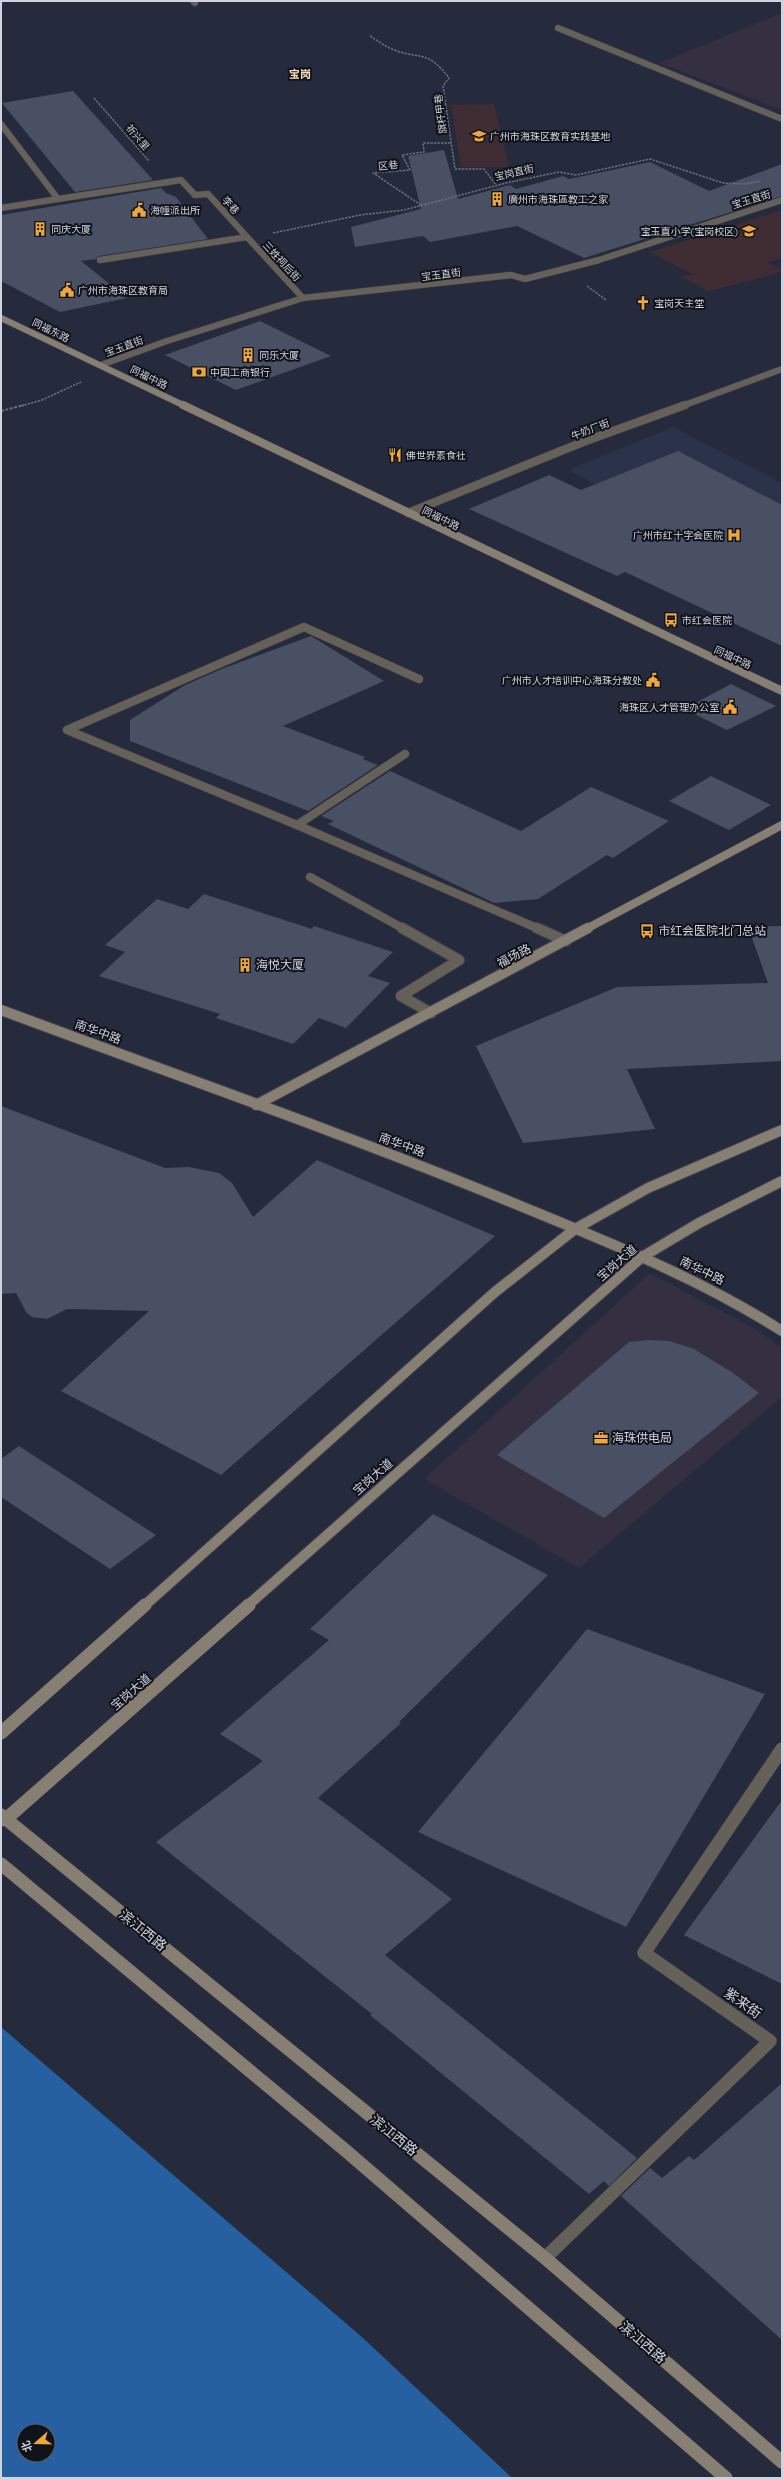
<svg xmlns="http://www.w3.org/2000/svg" width="783" height="2479" font-family="Quicksand,'Noto Sans SC',sans-serif">
<style>
.commercial{fill:#343041}
.built{fill:#2b334a}
.education{fill:#402c33}
.water{fill:#2660a0;fill-rule:evenodd}
.building{fill:#495063}
.lines{fill:none;stroke-linecap:round;stroke-linejoin:round}
.lane-far3-casing{stroke:#404556;stroke-width:7}
.lane-far2-casing{stroke:#404556;stroke-width:9}
.lane-far1-casing{stroke:#404556;stroke-width:12}
.lane-casing{stroke:#404556;stroke-width:14}
.street-far1-casing{stroke:#404556;stroke-width:7}
.street-casing{stroke:#404556;stroke-width:9}
.secondary-far3-casing{stroke:#404556;stroke-width:7}
.secondary-far2-casing{stroke:#404556;stroke-width:9}
.secondary-far1-casing{stroke:#404556;stroke-width:12}
.secondary-casing{stroke:#404556;stroke-width:14}
.path-far1{stroke:#686d7d;stroke-width:1.5;stroke-dasharray:2.5 1;stroke-linecap:butt}
.path{stroke:#686d7d;stroke-width:2;stroke-dasharray:3 1.5;stroke-linecap:butt}
.lane-far3{stroke:#666158;stroke-width:6}
.lane-far2{stroke:#666158;stroke-width:8}
.lane-far1{stroke:#666158;stroke-width:10}
.lane{stroke:#666158;stroke-width:13}
.street-far1{stroke:#666158;stroke-width:6}
.street{stroke:#666158;stroke-width:8}
.secondary-far3{stroke:#877f71;stroke-width:6}
.secondary-far2{stroke:#877f71;stroke-width:8}
.secondary-far1{stroke:#877f71;stroke-width:10}
.secondary{stroke:#877f71;stroke-width:13}
.labels{text-anchor:middle;stroke-width:4;stroke-linejoin:round;paint-order:stroke}
.far-street-label{font-size:10px;fill:#cfd3df;stroke:#11131b}
.far-poi-label{font-size:10px;fill:#cfd3df;stroke:#11131b;text-anchor:start}
.far-neighbourhood-label{font-size:11px;font-weight:bold;fill:#fbddb7;stroke:#11131b}
.poi-label{font-size:12px;fill:#cfd3df;stroke:#11131b;text-anchor:start}
.street-label{font-size:12px;fill:#cfd3df;stroke:#11131b}
.near-street-label{font-size:14px;fill:#cfd3df;stroke:#11131b}
</style>
<rect width="100%" height="100%" fill="#252a3c"/>
<g class="commercial">
<polygon points="782,13 782,110 659,63"/>
<polygon points="650,1273 759,1331 782,1348 782,1397 579,1568 424,1479"/>
</g>
<polygon class="built" points="673,427 782,483 782,586 568,470"/>
<g class="education">
<polygon points="494,104 509,167 461,167 451,105"/>
<polygon points="782,210 782,259 766,262 782,269 782,272 709,291 682,277 692,274 650,252"/>
</g>
<path class="water" d="M1,2027l362,311 149,140h-511zM24,2431h24v24h-24z"/>
<g class="building">
<polygon points="73,91 153,180 75,192 2,103"/>
<polygon points="444,150 458,199 510,185 516,189 563,176 569,179 650,162 709,191 782,164 782,196 584,258 517,226 430,242 423,236 355,247 351,227 421,209 408,156"/>
<polygon points="161,188 166,193 176,197 208,239 99,256 96,259 81,261 127,298 60,312 1,281 1,215"/>
<polygon points="260,321 331,356 236,390 165,355"/>
<polygon points="678,451 782,505 782,646 625,572 617,576 469,509 549,475 581,490"/>
<polygon points="311,636 384,681 283,726 365,757 363,759 378,765 308,811 130,741 130,720 185,685 224,668"/>
<polygon points="731,684 776,706 727,730 684,709"/>
<polygon points="390,771 521,831 591,787 669,821 613,858 607,855 538,899 494,903 328,824 334,821 321,816"/>
<polygon points="711,776 771,805 729,830 669,801"/>
<polygon points="204,894 312,929 314,926 393,952 368,976 390,983 346,1028 319,1018 293,1044 216,1018 220,1014 99,976 125,952 105,945 157,899 188,909"/>
<polygon points="782,926 782,1061 627,1069 655,1129 523,1143 476,1046 617,987 768,983 748,927"/>
<polygon points="1,1106 165,1168 189,1167 219,1173 232,1183 253,1217 317,1160 495,1236 221,1475 61,1391 149,1311 67,1309 47,1319 40,1318 32,1317 26,1312 16,1293 1,1294"/>
<polygon points="649,1340 669,1341 694,1349 733,1373 759,1393 604,1518 497,1455 629,1342"/>
<polygon points="19,1446 156,1535 110,1569 1,1497 1,1459"/>
<polygon points="433,1514 548,1575 399,1722 401,1723 318,1798 452,1899 385,1955 637,2158 609,2186 604,2181 589,2194 370,2015 372,2014 156,1842 263,1761 220,1734 329,1640 310,1629"/>
<polygon points="587,1629 765,1694 626,1927 418,1832"/>
<polygon points="782,1800 782,1984 684,1935"/>
<polygon points="782,2083 782,2340 621,2196 650,2168 662,2178 689,2156 694,2160"/>
</g>
<g class="lines">
<defs>
<g id="lane-far3">
<polyline points="193,1 195,3"/>
<polyline points="1,124 58,199 1,208"/>
<polyline points="58,199 181,180 195,195 208,194 247,237 100,260"/>
<polyline points="247,237 303,298"/>
</g>
<g id="lane-far2">
<polyline points="405,754 297,825 539,929"/>
<polyline points="297,825 67,730 304,627 419,679"/>
<polyline points="310,877 404,929"/>
</g>
<g id="lane-far1">
<polyline points="402,928 459,960 401,996 431,1013"/>
<polyline points="537,928 566,941"/>
</g>
<polyline id="lane" points="545,2258 770,2041 644,1953 782,1749"/>
<g id="street-far1">
<polyline points="558,28 782,119"/>
<polyline points="101,365 167,341 303,298 511,275 525,279 599,260 782,200"/>
<polyline points="682,406 782,369"/>
</g>
<polyline id="street" points="408,513 583,442 685,405"/>
<polyline id="secondary-far3" points="1,318 185,406"/>
<g id="secondary-far2">
<polyline points="183,405 782,691"/>
<polyline points="586,929 782,825"/>
</g>
<g id="secondary-far1">
<path d="M1,1010c169,63 339,122 505,190 94,39 190,76 276,131"/>
<polyline points="256,1105 588,928"/>
<polyline points="144,1606 495,1292 575,1229 648,1188 782,1130"/>
<polyline points="247,1606 642,1257 699,1223 782,1181"/>
</g>
<g id="secondary">
<polyline points="1,1733 145,1605"/>
<polyline points="1,1815 545,2258 782,2462"/>
<polyline points="1,1820 6,1819 249,1605"/>
<polyline points="1,1864 345,2150 726,2478"/>
</g>
</defs>
<use href="#lane-far3" class="lane-far3-casing"/>
<use href="#lane-far2" class="lane-far2-casing"/>
<use href="#lane-far1" class="lane-far1-casing"/>
<use href="#lane" class="lane-casing"/>
<use href="#street-far1" class="street-far1-casing"/>
<use href="#street" class="street-casing"/>
<use href="#secondary-far3" class="secondary-far3-casing"/>
<use href="#secondary-far2" class="secondary-far2-casing"/>
<use href="#secondary-far1" class="secondary-far1-casing"/>
<use href="#secondary" class="secondary-casing"/>
<g class="path-far1">
<path d="M370,36c7,4 14,10 22,13 29,12 34,-1 57,29l-6,8 12,83h29l12,16"/>
<polyline points="94,98 149,161"/>
<polyline points="421,205 373,173 410,170 402,155 424,152 423,143 450,143"/>
<polyline points="273,233 360,215 404,210 506,183 559,172 576,175 650,159 723,183 744,184 761,181"/>
<polyline points="587,286 606,300"/>
<polyline points="21,406 42,400 81,382"/>
</g>
<polyline class="path" points="1,411 24,405"/>
<use href="#lane-far3" class="lane-far3"/>
<use href="#lane-far2" class="lane-far2"/>
<use href="#lane-far1" class="lane-far1"/>
<use href="#lane" class="lane"/>
<use href="#street-far1" class="street-far1"/>
<use href="#street" class="street"/>
<use href="#secondary-far3" class="secondary-far3"/>
<use href="#secondary-far2" class="secondary-far2"/>
<use href="#secondary-far1" class="secondary-far1"/>
<use href="#secondary" class="secondary"/>
</g>
<defs>
<symbol id="school-bare" viewBox="-9 -9 18 18"><path d="M0-5L7-2L0 1L-7-2ZM-4 1L0 2.5L4 1V4Q0 6-4 4Z" fill="#eea73c" stroke="#11131b" stroke-width="2.5" paint-order="stroke"/></symbol>
<symbol id="building-bare" viewBox="-9 -9 18 18"><path d="M-4-6H4V6H1V3H-1V6H-4ZM-2.5-4.3h1.7v1.8h-1.7ZM.8-4.3h1.7v1.8H.8ZM-2.5-1h1.7V.8h-1.7ZM.8-1h1.7V.8H.8Z" fill="#eea73c" stroke="#11131b" stroke-width="2.5" paint-order="stroke"/></symbol>
<symbol id="civic-bare" viewBox="-9 -9 18 18"><path d="M-.6-6.5H3V-4.5H.6V-3L4-1V1h2V6H-6V1h2V-1L-.6-3ZM-1.2 2.5V6h2.4V2.5Z" fill="#eea73c" stroke="#11131b" stroke-width="2.5" paint-order="stroke"/></symbol>
<symbol id="church-bare" viewBox="-9 -9 18 18"><path d="M-1.2-6h2.4v3.5h3.3v2.4h-3.3V6h-2.4V-.1h-3.3v-2.4h3.3Z" fill="#eea73c" stroke="#11131b" stroke-width="2.5" paint-order="stroke"/></symbol>
<symbol id="bank-bare" viewBox="-9 -9 18 18"><path d="M-6-4H6V4H-6ZM0-2.3a2.3 2.3 0 1 0 0 4.6a2.3 2.3 0 1 0 0-4.6Z" fill="#eea73c" stroke="#11131b" stroke-width="2.5" paint-order="stroke"/></symbol>
<symbol id="restaurant-bare" viewBox="-9 -9 18 18"><path d="M-5-6h1v4h1v-4h1v4h1v-4h1v5L-1.5 .5V6h-2V.5L-5-1ZM5-6V6H3V1.5H1.5Q1.5-4 5-6Z" fill="#eea73c" stroke="#11131b" stroke-width="2.5" paint-order="stroke"/></symbol>
<symbol id="hospital-bare" viewBox="-9 -9 18 18"><path d="M-5-5h3v3.5h4V-5h3V5h-3V1.5h-4V5h-3Z" fill="#eea73c" stroke="#11131b" stroke-width="2.5" paint-order="stroke"/></symbol>
<symbol id="bus-bare" viewBox="-9 -9 18 18"><path d="M-5-6H5V4H4V6H2V4H-2V6H-4V4H-5ZM-3.5-4V0h7V-4ZM-3.5 1.2v1.5H-2V1.2ZM2 1.2v1.5H3.5V1.2Z" fill="#eea73c" stroke="#11131b" stroke-width="2.5" paint-order="stroke"/></symbol>
<symbol id="office-bare" viewBox="-9 -9 18 18"><path d="M-6-3h4V-5.5h4V-3h4V5H-6ZM-1-4.5V-3h2v-1.5ZM-6 0V1H6V0Z" fill="#eea73c" stroke="#11131b" stroke-width="2.5" paint-order="stroke"/></symbol>
</defs>
<g fill-rule="evenodd">
<use href="#school-bare" x="469" y="126" width="20" height="20"/>
<use href="#building-bare" x="487" y="189" width="20" height="20"/>
<use href="#civic-bare" x="129" y="200" width="20" height="20"/>
<use href="#building-bare" x="30" y="219" width="20" height="20"/>
<use href="#school-bare" x="739" y="221" width="20" height="20"/>
<use href="#civic-bare" x="57" y="280" width="20" height="20"/>
<use href="#church-bare" x="633" y="293" width="20" height="20"/>
<use href="#building-bare" x="238" y="345" width="20" height="20"/>
<use href="#bank-bare" x="189" y="362" width="20" height="20"/>
<use href="#restaurant-bare" x="385" y="445" width="20" height="20"/>
<use href="#hospital-bare" x="724" y="525" width="20" height="20"/>
<use href="#bus-bare" x="661" y="610" width="20" height="20"/>
<use href="#civic-bare" x="643" y="670" width="20" height="20"/>
<use href="#civic-bare" x="720" y="697" width="20" height="20"/>
<use href="#bus-bare" x="637" y="921" width="20" height="20"/>
<use href="#building-bare" x="235" y="955" width="20" height="20"/>
<use href="#office-bare" x="591" y="1428" width="20" height="20"/>
</g>
<g class="labels">
<g class="far-street-label">
<text transform="translate(440 114) rotate(-97)" y="4">旗杆甲巷</text>
<text transform="translate(138 137) rotate(49)" y="4">祈兴里</text>
<text transform="translate(388 165) rotate(-6)" y="4">区巷</text>
<text transform="translate(514 172) rotate(-13)" y="4">宝岗直街</text>
<text transform="translate(751 199) rotate(-17)" y="4">宝玉直街</text>
<text transform="translate(231 205) rotate(48)" y="4">李巷</text>
<text transform="translate(282 261) rotate(47)" y="4">三姓祠后街</text>
<text transform="translate(441 274) rotate(-7)" y="4">宝玉直街</text>
<text transform="translate(51 330) rotate(26)" y="4">同福东路</text>
<text transform="translate(124 346) rotate(-20)" y="4">宝玉直街</text>
<text transform="translate(149 377) rotate(26)" y="4">同福中路</text>
<text transform="translate(590 429) rotate(-21)" y="4">牛奶厂街</text>
<text transform="translate(441 518) rotate(26)" y="4">同福中路</text>
<text transform="translate(733 657) rotate(25)" y="4">同福中路</text>
</g>
<g class="far-poi-label">
<text x="490" y="140">广州市海珠区教育实践基地</text>
<text x="508" y="203">廣州市海珠區教工之家</text>
<text x="150" y="214">海幢派出所</text>
<text x="51" y="233">同庆大厦</text>
<text x="738" y="235" text-anchor="end">宝玉直小学(宝岗校区)</text>
<text x="78" y="294">广州市海珠区教育局</text>
<text x="654" y="307">宝岗天主堂</text>
<text x="259" y="359">同乐大厦</text>
<text x="210" y="376">中国工商银行</text>
<text x="406" y="459">佛世界素食社</text>
<text x="723" y="539" text-anchor="end">广州市红十字会医院</text>
<text x="682" y="624">市红会医院</text>
<text x="642" y="684" text-anchor="end">广州市人才培训中心海珠分教处</text>
<text x="719" y="711" text-anchor="end">海珠区人才管理办公室</text>
</g>
<g class="far-neighbourhood-label">
<text x="300" y="78">宝岗</text>
</g>
<g class="poi-label">
<text x="658" y="935">市红会医院北门总站</text>
<text x="256" y="969">海悦大厦</text>
<text x="612" y="1442">海珠供电局</text>
</g>
<g class="street-label">
<text transform="translate(514 956) rotate(-28)" y="4">福场路</text>
<text transform="translate(98 1032) rotate(20)" y="4">南华中路</text>
<text transform="translate(402 1145) rotate(20)" y="4">南华中路</text>
<text transform="translate(617 1263) rotate(-41)" y="4">宝岗大道</text>
<text transform="translate(702 1271) rotate(26)" y="4">南华中路</text>
<text transform="translate(373 1477) rotate(-41)" y="4">宝岗大道</text>
<text transform="translate(131 1692) rotate(-41)" y="4">宝岗大道</text>
</g>
<g class="near-street-label">
<text transform="translate(143 1930) rotate(39)" y="5">滨江西路</text>
<text transform="translate(743 2003) rotate(35)" y="5">紫来街</text>
<text transform="translate(394 2135) rotate(39)" y="5">滨江西路</text>
<text transform="translate(643 2342) rotate(41)" y="5">滨江西路</text>
</g>
</g>
<rect width="783" height="2479" fill="none" stroke="#cfd3df" stroke-width="4"/>
<g transform="translate(36 2443) rotate(250)"><circle r="19" fill="#11131b" stroke="#5d6069"/>
<path d="M0-3L7 15L0 10L-7 15Z" fill="#eea73c"/>
<text y="-6" font-size="11" font-weight="bold" text-anchor="middle" fill="#cfd3df">北</text>
</g>
</svg>
